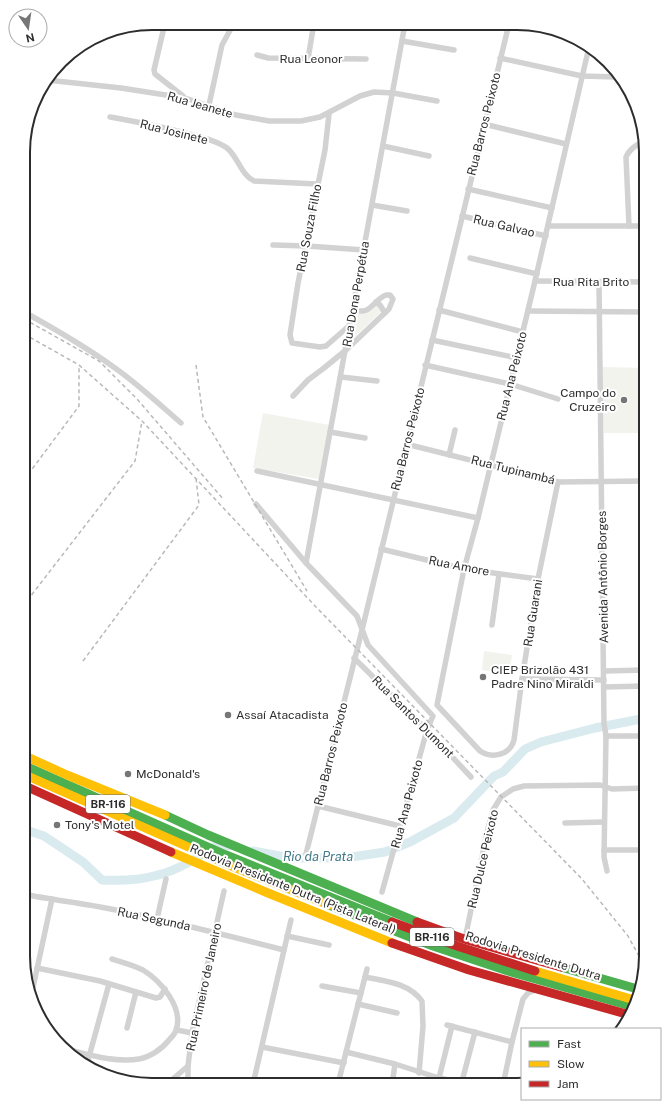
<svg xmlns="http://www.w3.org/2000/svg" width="669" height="1108" font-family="'Public Sans',sans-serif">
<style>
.green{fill:#f1f3ec}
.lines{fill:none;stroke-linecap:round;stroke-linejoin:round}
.river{stroke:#daebef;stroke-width:9}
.street{stroke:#d2d2d2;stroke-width:5.5}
.fast{stroke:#4caf50;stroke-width:9}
.slow{stroke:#ffc107;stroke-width:9}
.jam{stroke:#c62828;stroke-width:9}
.rail{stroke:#b9b9b9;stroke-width:1.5;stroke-dasharray:4 3;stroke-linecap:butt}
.poi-dot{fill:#767676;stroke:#fff;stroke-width:1.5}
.labels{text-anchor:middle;stroke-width:4;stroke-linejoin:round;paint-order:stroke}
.shield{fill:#fff;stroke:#6c6c6c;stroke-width:1}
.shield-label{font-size:11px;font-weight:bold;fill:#2d2d2d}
.street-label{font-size:12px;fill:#2d2d2d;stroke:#fff}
.poi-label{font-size:12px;fill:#2d2d2d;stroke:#fff;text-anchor:start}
.water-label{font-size:13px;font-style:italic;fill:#437a88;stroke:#fff}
.rim{fill:none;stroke:#2d2d2d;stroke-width:2}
</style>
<rect width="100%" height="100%" fill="#fff"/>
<g class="green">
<polygon points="377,305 381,312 352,339 356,312"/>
<polygon points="602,367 646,368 646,433 604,433"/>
<polygon points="263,413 329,425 319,479 253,468"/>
<polygon points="484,651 512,655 509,674 482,670"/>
</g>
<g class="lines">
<g class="river">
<path d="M23,829l21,7 39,26 19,18c19,1 38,0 56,-5 21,-5 42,-19 61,-31l10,2"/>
<polyline points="253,851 290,858 345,858 385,852 410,842 454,818 494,776 503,772 525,749 541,742 595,728 646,718"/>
</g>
<g class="street">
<polyline points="165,23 154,70 155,74 183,96"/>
<polyline points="146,24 165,26"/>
<polyline points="402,41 454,50"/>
<polyline points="257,55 268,58 366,59"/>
<polyline points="500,58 582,76 616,77"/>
<polyline points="308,59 314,23"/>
<polyline points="47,80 121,88 185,98 236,115 269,121 301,121 320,117 360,96 374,92 393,93 437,101"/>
<polyline points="209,105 222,45 234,23"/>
<polyline points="329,114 325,150 298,283 290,335 292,343 320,347 326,346 350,325"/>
<path d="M110,117c27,5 55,10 82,18 12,3 25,6 35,13 11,9 14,27 27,33l63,3"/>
<polyline points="484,124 566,144"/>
<polyline points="383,146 429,156"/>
<polyline points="468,189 552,208"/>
<polyline points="372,205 407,211"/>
<polyline points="462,216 546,236"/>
<polyline points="548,226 646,226"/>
<path d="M629,226l-3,-69c3,-8 11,-12 18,-17"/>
<polyline points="273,245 307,246 364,250"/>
<polyline points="470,258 537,274"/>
<polyline points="535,281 646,282"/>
<polyline points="599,282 604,723 606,736 604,857 607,871"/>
<polyline points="376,302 380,305 385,313"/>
<polyline points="439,310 523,332"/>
<polyline points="528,311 646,312"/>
<path d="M24,312c31,17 62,35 91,56 24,17 45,37 66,55"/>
<polyline points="432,340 517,358"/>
<polyline points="425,365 510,384 558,399"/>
<polyline points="341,377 377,381"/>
<path d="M293,396l15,-16 16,-12 22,-18 43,-41 4,-10 -3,-4h-4c-13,5 -16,22 -33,14"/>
<polyline points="330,432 365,438"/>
<polyline points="406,444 558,482 646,481"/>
<polyline points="449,455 455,430"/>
<polyline points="257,471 478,518"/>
<path d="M558,482l-20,97 -16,100 -8,61c-4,15 -22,19 -34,11l-43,-46 27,-136 14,-51 57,-237 54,-234"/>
<polyline points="256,504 306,563 357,616 368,645 433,716 427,730 382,892"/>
<polyline points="381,549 464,569 538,579"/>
<polyline points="306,563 405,24"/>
<polyline points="492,625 499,574"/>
<polyline points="354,658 427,730 471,777"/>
<polyline points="604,671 646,670"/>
<polyline points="522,679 604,680"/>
<polyline points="604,687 646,686"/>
<polyline points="606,736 646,736"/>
<polyline points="318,806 400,826"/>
<polyline points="565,823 604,822"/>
<polyline points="604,850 646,850"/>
<polyline points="306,854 362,630 509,24"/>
<path d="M23,894c29,6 59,9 88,15 58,12 115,26 173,41"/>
<polyline points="157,919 166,879"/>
<polyline points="466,934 488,828 493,810 501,797 513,789 524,786 600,785 612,789 646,788"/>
<polyline points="287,936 329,945"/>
<polyline points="37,968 100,981 156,998 160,997 165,989"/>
<path d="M365,977c20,4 44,6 57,24l1,25 -4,47"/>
<polyline points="322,986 361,993"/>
<polyline points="31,997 52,899"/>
<polyline points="358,1004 397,1013"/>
<polyline points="447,1025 512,1042"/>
<polyline points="127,1028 136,992"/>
<polyline points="177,1030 192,1033"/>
<polyline points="262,1047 344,1063"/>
<path d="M66,1049c24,6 49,14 73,10 11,-2 23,-10 30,-19 3,-3 6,-6 7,-10 8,-22 -15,-49 -33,-60 -10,-5 -21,-8 -31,-11"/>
<polyline points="346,1052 395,1064 392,1085"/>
<polyline points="87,1064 109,984"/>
<polyline points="395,1064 439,1078 462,1083"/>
<polyline points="439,1078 452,1026"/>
<polyline points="167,1084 188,1066"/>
<polyline points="188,1084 188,1066 192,1033 224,891"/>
<polyline points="253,1084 291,920"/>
<polyline points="338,1084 367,969"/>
<polyline points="461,1085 475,1032"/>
<polyline points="503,1085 512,1042 523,999 528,993 535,990"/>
</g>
<g class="fast">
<polyline points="23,765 226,855 392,922"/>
<polyline points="165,815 208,835 417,922"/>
<polyline points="329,905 433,946 508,971 634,1007"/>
<polyline points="561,967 641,990"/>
</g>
<g class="slow">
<polyline points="23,755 67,775 165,815"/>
<polyline points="23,774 229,865 329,905"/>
<polyline points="171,852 268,893 392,943"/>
<polyline points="535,971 638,1001"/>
</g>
<g class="jam">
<polyline points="23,785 171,852"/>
<polyline points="392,922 457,946 535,971"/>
<polyline points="417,922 464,939 561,967"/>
<polyline points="392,943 469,970 630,1015"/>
</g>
<g class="rail">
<polyline points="24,319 99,361 137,399 224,500"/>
<polyline points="24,334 79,365 142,421 316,607 582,879 628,936 645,967"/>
<polyline points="196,365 203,417 307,591"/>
<polyline points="24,480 79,406 79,365"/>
<polyline points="23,606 135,461 142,421"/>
<polyline points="83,661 199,505 196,478"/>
</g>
</g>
<g class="poi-dot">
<circle cx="624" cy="400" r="4"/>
<circle cx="483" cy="677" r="4"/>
<circle cx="228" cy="715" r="4"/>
<circle cx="128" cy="774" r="4"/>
<circle cx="57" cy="825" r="4"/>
</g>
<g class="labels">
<g class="shield">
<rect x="86" y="795" width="44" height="18" rx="3"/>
<rect x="410" y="928" width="44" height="18" rx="3"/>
</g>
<g class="shield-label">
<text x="108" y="808">BR-116</text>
<text x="432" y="941">BR-116</text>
</g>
<g class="street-label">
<text x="311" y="63">Rua Leonor</text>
<text transform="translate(200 105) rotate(16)" y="4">Rua Jeanete</text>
<text transform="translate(484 124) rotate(-76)" y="4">Rua Barros Peixoto</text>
<text transform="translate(174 132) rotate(14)" y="4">Rua Josinete</text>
<text transform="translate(504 226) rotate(13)" y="4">Rua Galvao</text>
<text transform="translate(309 228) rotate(-79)" y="4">Rua Souza Filho</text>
<text x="591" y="286">Rua Rita Brito</text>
<text transform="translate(356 294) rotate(-80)" y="4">Rua Dona Perpétua</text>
<text transform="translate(512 376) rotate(-76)" y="4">Rua Ana Peixoto</text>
<text transform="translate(408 439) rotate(-76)" y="4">Rua Barros Peixoto</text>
<text transform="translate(513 470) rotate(14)" y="4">Rua Tupinambá</text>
<text transform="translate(459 566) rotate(11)" y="4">Rua Amore</text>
<text transform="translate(603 577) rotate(-91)" y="4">Avenida Antônio Borges</text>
<text transform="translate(533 613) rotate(-81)" y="4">Rua Guarani</text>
<text transform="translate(413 717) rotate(45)" y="4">Rua Santos Dumont</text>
<text transform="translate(331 754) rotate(-76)" y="4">Rua Barros Peixoto</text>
<text transform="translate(407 804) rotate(-75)" y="4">Rua Ana Peixoto</text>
<text transform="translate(483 859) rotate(-77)" y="4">Rua Dulce Peixoto</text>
<text transform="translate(293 889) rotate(22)" y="4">Rodovia Presidente Dutra (Pista Lateral)</text>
<text transform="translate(154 919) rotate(12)" y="4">Rua Segunda</text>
<text transform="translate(533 956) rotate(17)" y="4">Rodovia Presidente Dutra</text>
<text transform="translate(204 987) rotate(-78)" y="4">Rua Primeiro de Janeiro</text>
</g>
<g class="poi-label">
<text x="616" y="397" text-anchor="end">Campo do<tspan x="616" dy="14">Cruzeiro</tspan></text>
<text x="491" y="674">CIEP Brizolão 431<tspan x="491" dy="14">Padre Nino Miraldi</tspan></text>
<text x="236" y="719">Assaí Atacadista</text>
<text x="136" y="778">McDonald's</text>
<text x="65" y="829">Tony's Motel</text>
</g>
<g class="water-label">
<text x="318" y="861">Rio da Prata</text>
</g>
</g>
<path d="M0 0H669V1108H0ZM152 30H517A122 122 0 0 1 639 152V956A122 122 0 0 1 517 1078H152A122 122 0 0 1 30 956V152A122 122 0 0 1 152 30Z" fill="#fff" fill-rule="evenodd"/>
<path class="rim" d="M152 30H517A122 122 0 0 1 639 152V956A122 122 0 0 1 517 1078H152A122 122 0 0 1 30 956V152A122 122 0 0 1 152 30Z"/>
<rect x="521" y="1028" width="140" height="72" fill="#ffffff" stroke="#ababab"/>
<rect x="529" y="1041" width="20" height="6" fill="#4caf50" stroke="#ababab"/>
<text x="557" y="1048" font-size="12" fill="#2d2d2d">Fast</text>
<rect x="529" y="1061" width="20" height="6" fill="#ffc107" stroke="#ababab"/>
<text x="557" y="1068" font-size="12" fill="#2d2d2d">Slow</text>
<rect x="529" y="1081" width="20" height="6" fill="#c62828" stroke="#ababab"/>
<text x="557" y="1088" font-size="12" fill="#2d2d2d">Jam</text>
<g transform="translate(28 28) rotate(167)"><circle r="19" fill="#ffffff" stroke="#ababab"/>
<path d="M0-3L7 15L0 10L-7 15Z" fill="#767676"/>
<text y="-6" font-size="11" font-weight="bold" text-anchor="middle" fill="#2d2d2d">N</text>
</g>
</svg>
